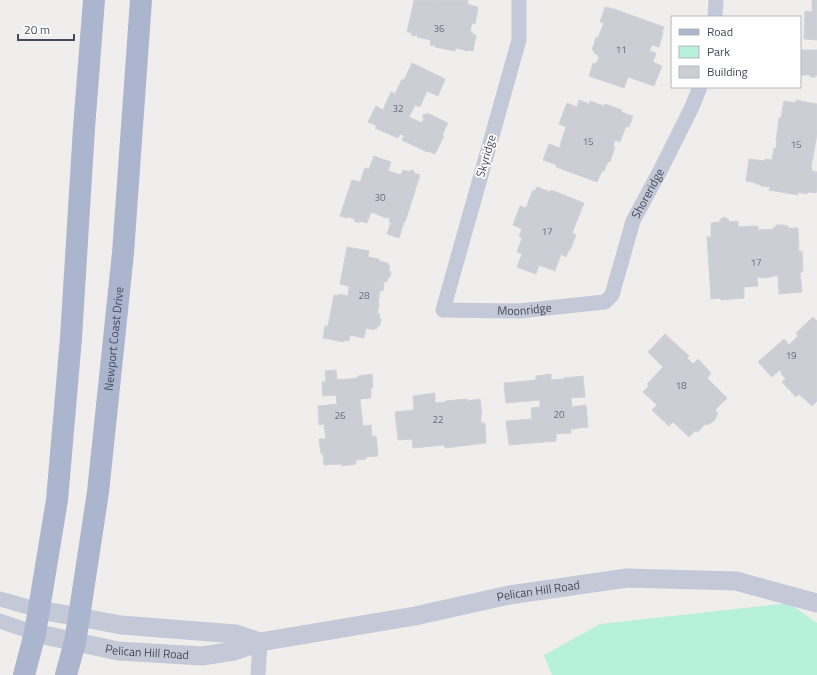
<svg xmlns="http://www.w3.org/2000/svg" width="817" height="675" font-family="'Titillium Web',sans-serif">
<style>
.green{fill:#b8f1db}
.building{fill:#ccced6;stroke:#d1d1d9}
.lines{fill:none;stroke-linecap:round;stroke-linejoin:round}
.minor{stroke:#c3c9d6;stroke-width:15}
.tertiary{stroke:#c3c9d6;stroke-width:19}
.primary{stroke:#abb5ce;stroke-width:22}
.labels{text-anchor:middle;stroke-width:3.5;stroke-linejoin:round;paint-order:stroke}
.number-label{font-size:10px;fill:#676c7a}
.street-label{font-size:12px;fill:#454b5c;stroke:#fff}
</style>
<rect width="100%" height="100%" fill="#f0eeed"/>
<polygon class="green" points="789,603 817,623 817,675 552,675 544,655 600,624"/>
<g class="building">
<polygon points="414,0 429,0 436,1 436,0 468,0 467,4 478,7 475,24 472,23 470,32 473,32 472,34 476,35 473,51 468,50 468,51 456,48 455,51 435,47 436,46 430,45 431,40 417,37 418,35 417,34 416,36 411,35 412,33 407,32"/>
<polygon points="812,0 817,0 817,40 804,39 805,11 812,12"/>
<polygon points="605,7 614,9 664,27 662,32 663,33 659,47 652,45 649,51 656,53 653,62 662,66 654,86 628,77 624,88 589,76 593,63 596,64 599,57 598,56 598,55 594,53 594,51 592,50 596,37 598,38 604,23 600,22"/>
<polygon points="801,50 817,50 817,75 816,75 816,77 811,77 810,75 800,75 800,51 801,51"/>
<polygon points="412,63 445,79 438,96 427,91 420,107 415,105 409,117 422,123 424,118 422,117 424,114 426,115 427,113 448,123 442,135 444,136 435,154 427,151 427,152 402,140 404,136 400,134 398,138 375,128 377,126 368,122 376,106 383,110 391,92 395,94 402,79 404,80"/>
<polygon points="579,100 589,104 590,101 604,106 605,104 622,110 621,112 633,116 629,127 626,126 620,142 615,140 613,147 615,147 610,162 608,161 604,171 602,171 597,182 556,167 557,165 543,160 549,144 560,148 561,145 560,145 566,127 559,124 567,103 577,107"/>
<polygon points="796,100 817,104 817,134 811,168 812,168 812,171 817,172 817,189 816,193 808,192 807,194 798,192 798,195 769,190 770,187 761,186 761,185 756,184 756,183 746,181 749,159 765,161 765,159 772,160 774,148 776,149 777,140 776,140 779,118 781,118 784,101 796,103"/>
<polygon points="374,156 391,162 388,171 401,175 403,170 410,172 410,170 414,171 414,173 420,175 405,222 404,222 399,238 387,234 391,222 389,221 390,218 387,217 386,218 371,212 367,223 359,221 359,223 354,221 355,219 347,217 347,218 340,216 352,180 360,182 365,168 369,169"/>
<polygon points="537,187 550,192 551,190 584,203 572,233 576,235 570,250 569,250 566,257 561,254 555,271 539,265 536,274 517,267 522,254 517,252 522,238 519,236 522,229 513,225 520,206 526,208 533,190 535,191"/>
<polygon points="724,217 728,219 730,222 738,221 738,227 758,226 758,230 774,229 774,227 776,227 776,225 785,225 785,226 788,226 788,228 798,228 799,252 802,251 803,272 800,272 802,292 779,294 778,275 765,278 757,277 758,286 744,287 744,298 721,300 720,298 711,299 707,237 711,237 711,223 719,222 721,219"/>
<polygon points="347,247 369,251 368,257 379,259 379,261 388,263 388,265 390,266 389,269 391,274 390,277 388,278 387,282 384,281 383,291 380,290 378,304 379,304 377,314 380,314 379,317 381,319 380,325 377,327 377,329 374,328 374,330 366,328 364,338 350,335 349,341 344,340 344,342 323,338 325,326 328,326 334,295 338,296 339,294 348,296 349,286 340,284"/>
<polygon points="813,317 817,321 817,401 812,406 799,394 796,397 782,382 786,379 781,374 782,373 780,370 772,377 758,362 784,339 789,345 798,336 796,333"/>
<polygon points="665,334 689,356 687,358 693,364 698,359 711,373 707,378 727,398 715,410 718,413 714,421 707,425 705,424 699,431 697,432 695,431 689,437 673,422 669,426 652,410 657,405 643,392 649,386 647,384 663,367 648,352"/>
<polygon points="336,370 337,380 358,378 358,376 372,374 373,388 371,388 371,398 360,399 363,426 371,425 372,437 376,436 378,456 366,457 366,459 356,460 356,464 342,466 342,464 324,465 323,454 321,454 319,439 326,439 324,424 319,425 318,406 337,404 336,395 323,396 322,382 326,382 325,371"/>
<polygon points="551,374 551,380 564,379 564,378 583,376 585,397 571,398 572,407 586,405 588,427 571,429 571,433 556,434 556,441 509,445 506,421 532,419 531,408 540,407 540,400 506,403 504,383 536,380 536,376"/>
<polygon points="435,393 435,403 446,402 445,401 467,399 467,401 480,399 482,415 481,415 481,423 485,423 486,443 445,448 444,445 413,448 412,439 398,440 395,412 414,410 413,396"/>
</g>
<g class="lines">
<g class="minor">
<path id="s1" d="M519,0v40l-76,270 76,1 86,-9 7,-7 21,-74 28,-52 31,-62 8,-20"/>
<polyline points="715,17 716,0"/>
<polyline points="0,599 39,610"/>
<polyline points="0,621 35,633"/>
<polyline points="258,675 260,642"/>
</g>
<g class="tertiary">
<polyline points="39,610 79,617 121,625 236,634 260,642"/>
<path id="s2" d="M35,633l83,18 84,5 32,-5 26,-9 155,-26 94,-21 118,-17 109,3 81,22"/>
</g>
<g class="primary">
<polyline points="24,675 35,633 57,500 71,338 84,128 94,0"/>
<path id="s3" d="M66,675l9,-33 4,-25 19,-125 25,-239 18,-253"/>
</g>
</g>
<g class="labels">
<g class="number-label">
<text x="439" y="32">36</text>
<text x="621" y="53">11</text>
<text x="398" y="112">32</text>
<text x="588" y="145">15</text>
<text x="796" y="148">15</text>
<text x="380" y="201">30</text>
<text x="547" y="235">17</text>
<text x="756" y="266">17</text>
<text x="364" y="299">28</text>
<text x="791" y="359">19</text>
<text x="681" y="389">18</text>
<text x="559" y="418">20</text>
<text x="340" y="419">26</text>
<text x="438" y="423">22</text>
</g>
<g class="street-label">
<text transform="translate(486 156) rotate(-74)" y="4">Skyridge</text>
<text dy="4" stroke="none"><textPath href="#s1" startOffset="601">Shoreridge</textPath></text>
<text dy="4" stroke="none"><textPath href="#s1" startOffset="402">Moonridge</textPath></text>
<text dy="4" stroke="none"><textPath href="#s3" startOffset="340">Newport Coast Drive</textPath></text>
<text dy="4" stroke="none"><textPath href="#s2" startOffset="512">Pelican Hill Road</textPath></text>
<text dy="4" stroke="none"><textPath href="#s2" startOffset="114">Pelican Hill Road</textPath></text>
</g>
</g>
<rect x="671" y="16" width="130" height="72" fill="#ffffff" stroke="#b5b7be"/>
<rect x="679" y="29" width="20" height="6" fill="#abb5ce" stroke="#b5b7be"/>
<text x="707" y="36" font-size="12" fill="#454b5c">Road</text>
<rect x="679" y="46" width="20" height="12" fill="#b8f1db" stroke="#b5b7be"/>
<text x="707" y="56" font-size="12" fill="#454b5c">Park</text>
<rect x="679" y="66" width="20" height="12" fill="#ccced6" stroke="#b5b7be"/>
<text x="707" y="76" font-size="12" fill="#454b5c">Building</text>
<path d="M18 34v6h56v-6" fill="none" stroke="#454b5c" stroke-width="2"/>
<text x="24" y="34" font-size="12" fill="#454b5c" stroke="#ffffff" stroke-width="3" paint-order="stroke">20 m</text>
</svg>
